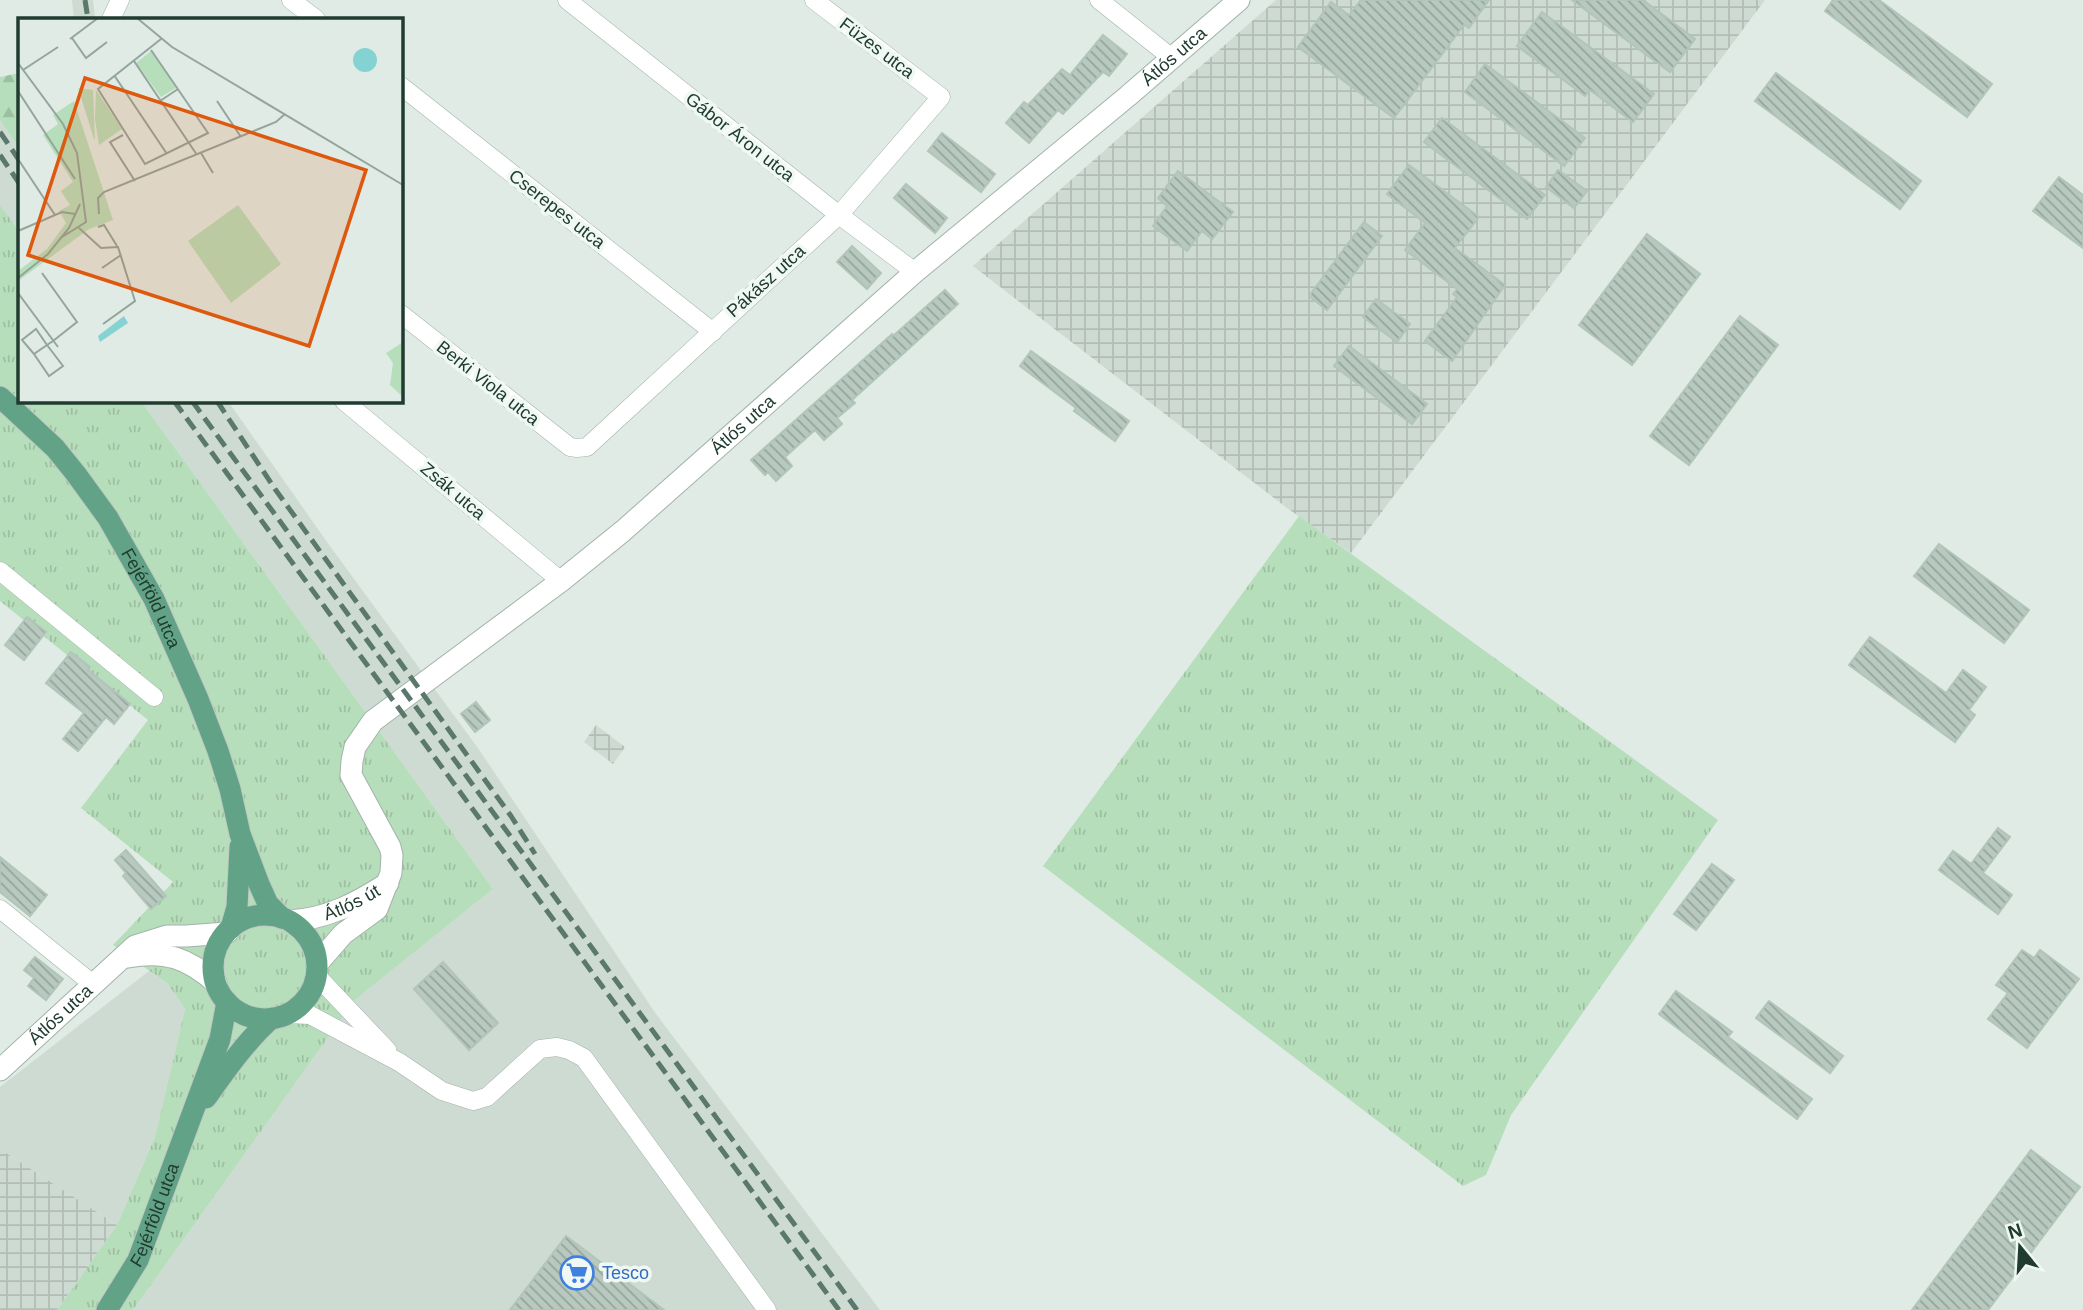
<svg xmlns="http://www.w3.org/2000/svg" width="2083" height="1310" font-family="Arial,sans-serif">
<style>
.built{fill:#cedbd3}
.industrial{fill:url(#industrial-grid)}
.grass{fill:url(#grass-tufts)}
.forest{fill:url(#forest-firs)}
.building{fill:url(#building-back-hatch);stroke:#b2c5ba;stroke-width:2}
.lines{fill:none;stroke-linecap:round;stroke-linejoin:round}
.minor-casing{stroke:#a2b3aa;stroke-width:19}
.tertiary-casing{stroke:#a2b3aa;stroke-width:23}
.primary-casing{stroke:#c1c8c5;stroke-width:23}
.minor{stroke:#fff;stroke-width:18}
.tertiary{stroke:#fff;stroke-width:21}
.primary{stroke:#62a387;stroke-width:21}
.rail{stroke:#5a786b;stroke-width:5;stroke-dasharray:14 7;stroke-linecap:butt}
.labels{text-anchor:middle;stroke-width:7;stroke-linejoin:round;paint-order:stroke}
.street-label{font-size:18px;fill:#203c30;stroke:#f0f8f3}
.shop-label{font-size:18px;fill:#366cbe;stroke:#f0f8f3;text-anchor:start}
.inset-road{fill:none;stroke:#93a59c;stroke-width:2}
.view{fill:#de580e;fill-opacity:0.15;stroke:#de580e;stroke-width:3.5}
.inset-edge{fill:none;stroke:#203c30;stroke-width:3.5}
</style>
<defs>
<pattern id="industrial-grid" width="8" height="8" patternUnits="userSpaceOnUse" patternTransform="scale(1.75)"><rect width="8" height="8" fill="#cedbd3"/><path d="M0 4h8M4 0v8" fill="none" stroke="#b1bdb5"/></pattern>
<pattern id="grass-tufts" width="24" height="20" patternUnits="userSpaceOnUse" patternTransform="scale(1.75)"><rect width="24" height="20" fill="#b7debb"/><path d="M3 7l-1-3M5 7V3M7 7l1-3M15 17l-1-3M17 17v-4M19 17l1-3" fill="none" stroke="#9dbfa1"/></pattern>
<pattern id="forest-firs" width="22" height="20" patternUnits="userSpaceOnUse" patternTransform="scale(1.75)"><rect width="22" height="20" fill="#b7debb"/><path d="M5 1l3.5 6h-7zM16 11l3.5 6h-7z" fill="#9dbfa1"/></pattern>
<pattern id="building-back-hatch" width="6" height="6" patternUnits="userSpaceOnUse" patternTransform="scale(1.75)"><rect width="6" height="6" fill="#b8c9bf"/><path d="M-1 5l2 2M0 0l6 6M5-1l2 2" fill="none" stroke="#95a49c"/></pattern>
</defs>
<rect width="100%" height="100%" fill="#dfebe4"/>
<g class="built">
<polygon points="72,0 93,0 95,19 74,19"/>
<polygon points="0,120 19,148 19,231 0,205"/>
<polygon points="141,401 228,401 327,542 480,751 656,1014 880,1310 133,1310 355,1000 493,889"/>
<polygon points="149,971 168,984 185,1009 155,1137 117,1225 0,1149 0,1087"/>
</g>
<g class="industrial">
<polygon points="1276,0 1765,0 1351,553 1287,508 973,266"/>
<polygon points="596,725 625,747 613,764 584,742"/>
<polygon points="0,1149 117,1225 57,1310 0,1310"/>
</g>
<g class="grass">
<polygon points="0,205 19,231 19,401 141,401 493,889 355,1000 133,1310 57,1310 117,1225 155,1137 185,1009 168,984 113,945 173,882 81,808 148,720 0,601"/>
<polygon points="1299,516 1718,820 1511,1115 1486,1175 1463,1186 1043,866"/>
</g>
<polygon class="forest" points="19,73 19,148 0,120 0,77"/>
<g class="building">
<polygon points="1361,0 1489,0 1469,28 1464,25 1394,118 1298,47 1331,2 1349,15"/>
<polygon points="1572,0 1643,0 1695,39 1670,72"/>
<polygon points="1833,0 1879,0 1992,84 1967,117 1825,11"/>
<polygon points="1542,12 1654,94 1633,122 1590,90 1585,96 1517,46"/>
<polygon points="1103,35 1127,54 1109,76 1103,72 1063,114 1058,110 1029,143 1006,123 1024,102 1028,105 1062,69 1070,75"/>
<polygon points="1485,64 1585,138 1564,166 1465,92"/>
<polygon points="1776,73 1921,181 1900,209 1755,101"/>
<polygon points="1442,118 1545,195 1527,219 1424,142"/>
<polygon points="942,133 995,174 981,192 928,151"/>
<polygon points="1409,165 1479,217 1455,248 1505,285 1452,361 1425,341 1457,297 1453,294 1457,289 1405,250 1425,223 1387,194"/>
<polygon points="1558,170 1587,191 1574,208 1546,187"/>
<polygon points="1178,171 1233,212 1212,239 1202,231 1187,251 1153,226 1167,206 1158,198"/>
<polygon points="2059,177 2083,195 2083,248 2033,211"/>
<polygon points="906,184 947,218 935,233 894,198"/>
<polygon points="1364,222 1382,236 1327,310 1309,296"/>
<polygon points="1647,234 1700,274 1632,365 1579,325"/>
<polygon points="852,246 881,273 867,289 837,262"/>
<polygon points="945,290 958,304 852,400 855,403 837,418 842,424 824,440 815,430 785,457 792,466 776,481 768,472 765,475 751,460 892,334 893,336"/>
<polygon points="1376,299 1410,324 1397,342 1363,317"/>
<polygon points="1740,316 1778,345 1689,465 1650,436"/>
<polygon points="1349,346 1427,404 1412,424 1334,366"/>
<polygon points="1031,351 1129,421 1115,441 1074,411 1076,408 1020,366"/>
<polygon points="1939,544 2029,610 2004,643 1914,576"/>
<polygon points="27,617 46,632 24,660 5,645"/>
<polygon points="1870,637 1946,693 1963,670 1986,687 1969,710 1975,715 1955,742 1849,665"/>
<polygon points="71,652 90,667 88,670 130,704 114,724 106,717 78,751 63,739 84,713 46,683"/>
<polygon points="476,702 490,720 475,732 461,714"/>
<polygon points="1998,828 2010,837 1983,873 2012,895 1998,914 1939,870 1953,851 1971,864"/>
<polygon points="126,850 166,896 151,909 123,876 126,873 115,860"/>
<polygon points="0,857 47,895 30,916 0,892"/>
<polygon points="1712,864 1734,880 1696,930 1674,914"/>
<polygon points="2022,950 2034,958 2040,950 2079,979 2027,1048 1988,1019 2008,993 1996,985"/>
<polygon points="35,957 63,979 46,1000 28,986 34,978 24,970"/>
<polygon points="443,962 498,1023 469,1050 414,989"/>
<polygon points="1676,991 1732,1032 1728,1037 1812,1099 1797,1119 1659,1014"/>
<polygon points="1769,1001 1843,1056 1830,1073 1756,1018"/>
<polygon points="2031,1150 2080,1187 1988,1310 1912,1310"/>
<polygon points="566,1236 664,1310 510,1310"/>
</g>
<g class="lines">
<defs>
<g id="minor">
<polyline points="291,0 316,19"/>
<polyline points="567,0 839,215 915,272"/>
<polyline points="1099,0 1172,58"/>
<polyline points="111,19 120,0"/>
<polyline points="401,86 713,332"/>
<polyline points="401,314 570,447 577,448 587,447 839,215 941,97 814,0"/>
<polyline points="344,401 561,581"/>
<polyline points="0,571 154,697"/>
<polyline points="0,909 94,985"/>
<polyline points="316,975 387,1050"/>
<polyline points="287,1014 310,1015 399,1062 442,1091 473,1101 487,1097 540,1049 557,1047 569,1050 584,1058 767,1310"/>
</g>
<g id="tertiary">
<path id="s1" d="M289,921c38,-2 68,-18 99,-38"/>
<path d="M128,957c37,-7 60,1 88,26"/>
<path id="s2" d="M317,964l26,-30 34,-25 14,-36 1,-18 -2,-8 -39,-72 1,-14 3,-14 18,-26 188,-140 62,-50 292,-259 213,-176 111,-96"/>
<path id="s3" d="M0,1070l135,-124 32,-10h19l41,-3"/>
</g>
<g id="primary">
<path id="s4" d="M0,397l55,51 21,26 32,44 46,81 44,100 20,52 12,38 10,45 19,50 9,20 14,14"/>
<circle cx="265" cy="967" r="52"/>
<polyline points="231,928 237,907 240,847"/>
<path d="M206,1098c20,-28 40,-57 66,-80"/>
<path id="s5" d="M107,1310l31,-50 82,-221 7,-37"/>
</g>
</defs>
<use href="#minor" class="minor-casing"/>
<use href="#tertiary" class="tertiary-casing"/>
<use href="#primary" class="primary-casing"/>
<use href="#minor" class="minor"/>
<use href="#tertiary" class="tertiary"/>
<use href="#primary" class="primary"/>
<g class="rail">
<polyline points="85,0 88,19"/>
<polyline points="0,132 19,160"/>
<polyline points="0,155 19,183"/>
<polyline points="174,401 839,1310"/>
<polyline points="192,401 857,1310"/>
<polyline points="217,401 275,489 511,816 535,854"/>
</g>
</g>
<defs>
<symbol id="supermarket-ring" viewBox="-11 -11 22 22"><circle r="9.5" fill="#f0f8f3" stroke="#3f7fe0" stroke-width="1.5"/><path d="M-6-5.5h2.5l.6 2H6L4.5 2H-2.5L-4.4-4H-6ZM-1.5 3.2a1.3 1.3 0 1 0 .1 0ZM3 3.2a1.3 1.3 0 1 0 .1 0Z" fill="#3f7fe0"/></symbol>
</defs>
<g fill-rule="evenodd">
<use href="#supermarket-ring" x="558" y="1254" width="38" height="38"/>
</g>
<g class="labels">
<g class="street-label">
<text transform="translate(877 48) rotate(37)" y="6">Füzes utca</text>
<text dy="6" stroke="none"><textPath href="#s2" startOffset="1330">Átlós utca</textPath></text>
<text transform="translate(740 137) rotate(38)" y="6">Gábor Áron utca</text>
<text transform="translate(557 209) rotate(38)" y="6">Cserepes utca</text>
<text transform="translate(766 281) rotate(-42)" y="6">Pákász utca</text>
<text transform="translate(488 383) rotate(38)" y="6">Berki Viola utca</text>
<text dy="6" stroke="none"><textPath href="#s2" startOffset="763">Átlós utca</textPath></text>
<text transform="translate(453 491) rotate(40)" y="6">Zsák utca</text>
<text dy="6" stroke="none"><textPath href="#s4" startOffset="254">Fejérföld utca</textPath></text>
<text dy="6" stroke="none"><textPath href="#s1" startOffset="66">Átlós út</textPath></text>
<text dy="6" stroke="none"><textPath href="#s3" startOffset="82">Átlós utca</textPath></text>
<text dy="6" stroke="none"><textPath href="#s5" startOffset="107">Fejérföld utca</textPath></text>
</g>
<g class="shop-label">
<text x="602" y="1279">Tesco</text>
</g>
</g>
<g transform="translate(18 18)">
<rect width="385" height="385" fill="#dfebe4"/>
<path d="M133,33l25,37 -15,9 -25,-34zM56,83l39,119 -24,9 -71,52v-10l29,-22 19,-26 -7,-12 11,-6 -9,-14 12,-9 -30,-47 15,-11 -5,-9zM220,187l43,59 -50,39 -43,-62zM385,324v55l-13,-12 3,-22 -7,-10z" fill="#b7debb"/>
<path d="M60,70l15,2 2,50 -1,-1zM78,72l26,39 -23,16 -4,-26z" fill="#b7debb"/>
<path d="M335 42a12 12 0 1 1 24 0a12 12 0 1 1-24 0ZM106,298l4,7 -28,19 -2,-6z" fill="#84d3d2"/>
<path class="inset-road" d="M119,0l35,29 231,138M54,20l14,20 21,-16M52,21l28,-21M133,32l57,83 -63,31 -47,-75 63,-50M116,43l63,94M0,45l45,61 14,29 9,69 -24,15M5,52l35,-23M96,57l53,79M0,73l57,88M142,83l18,-12M199,83l24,36M105,117l-13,7 25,39M183,135l12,20M0,141l37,56M81,196l-1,-16 6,-6 172,-70 9,-8M80,209l6,-2 13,21M61,210l22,20 17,-1 17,54 -32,23M0,213l44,-19 13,2M84,250l19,-13M0,260l30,-24 21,-26 11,-24M0,275l40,54M16,336l-12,-14 14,-11 11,16 16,21 -14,10 -15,-22 13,-9 6,-4 24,-19 -35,-49"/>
<path class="view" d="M67,60l281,92 -57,176 -281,-91z"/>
<rect width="385" height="385" class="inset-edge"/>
</g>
<g transform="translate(2020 1247) rotate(342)" stroke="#f0f8f3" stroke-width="5" paint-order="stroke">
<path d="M0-5L12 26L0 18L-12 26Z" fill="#203c30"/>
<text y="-10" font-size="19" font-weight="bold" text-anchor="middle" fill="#203c30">N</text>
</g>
</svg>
